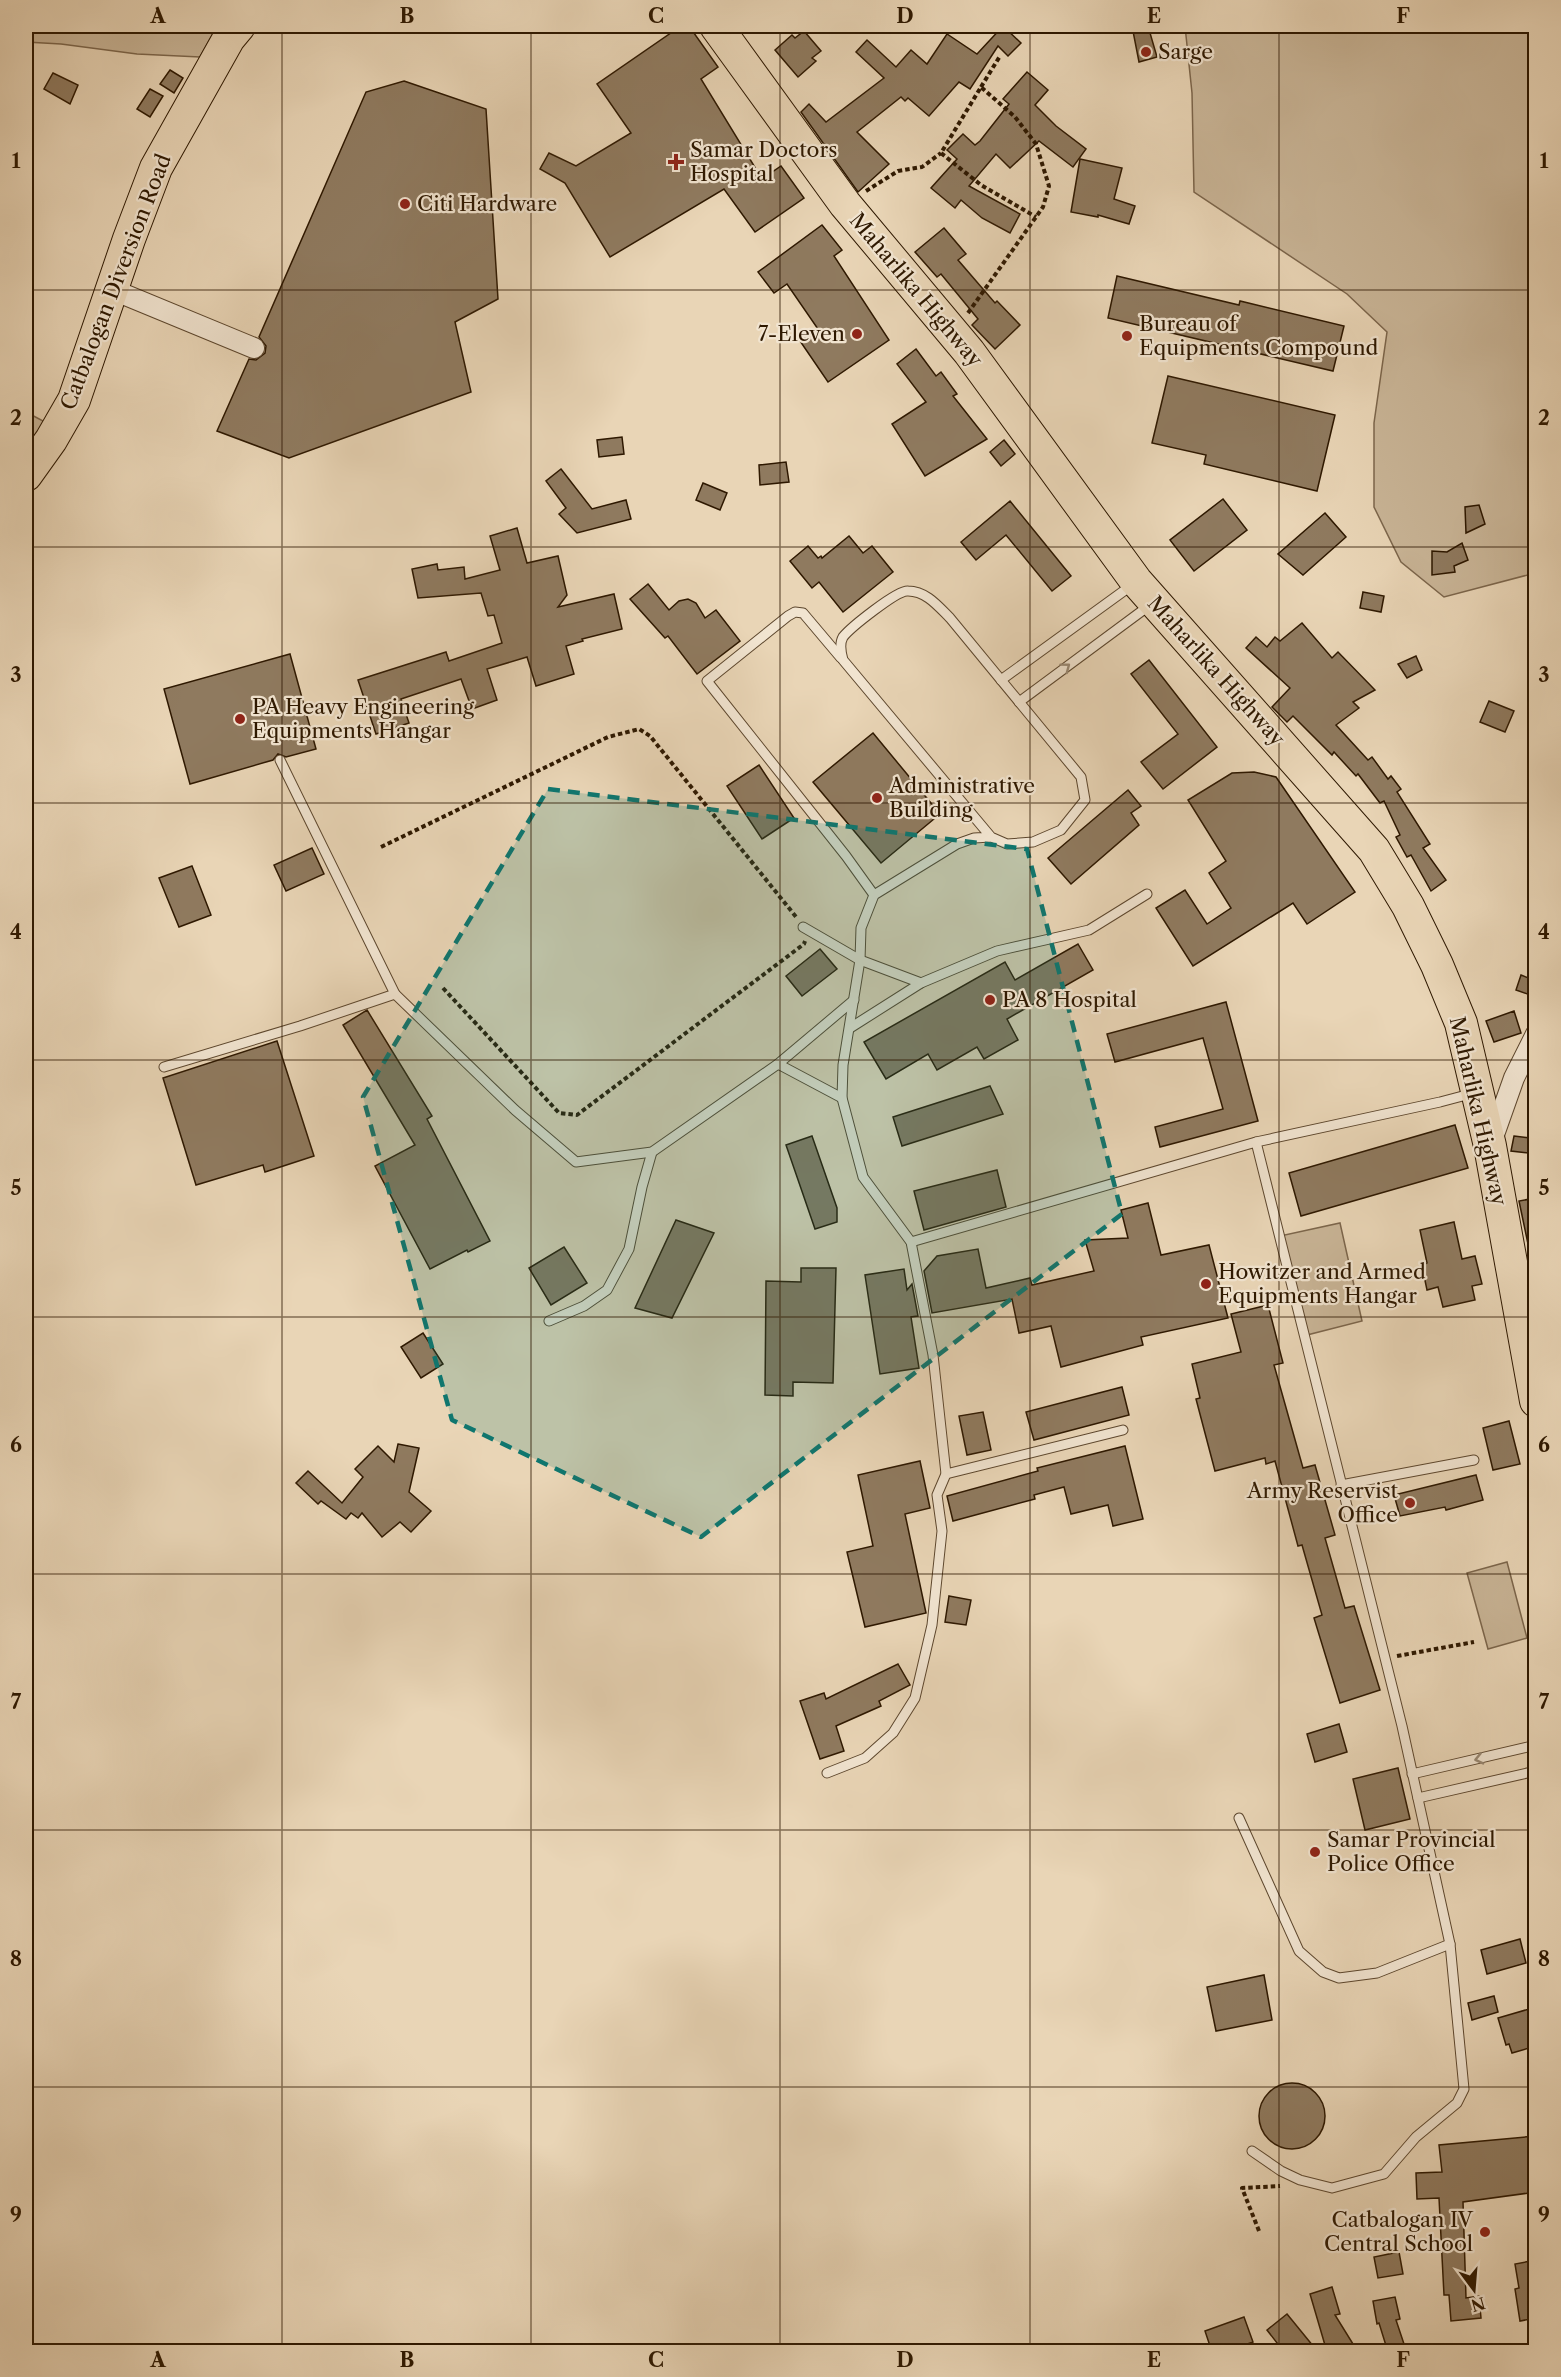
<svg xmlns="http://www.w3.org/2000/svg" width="1561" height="2377" font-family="'Libre Caslon Text',serif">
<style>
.green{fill:#c9b597;stroke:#7c664c;stroke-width:1.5}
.building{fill:#8f7a5f;stroke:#2e1800;stroke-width:1.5}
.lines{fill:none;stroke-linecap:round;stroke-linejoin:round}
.service-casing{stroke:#5d472e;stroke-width:11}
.minor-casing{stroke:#5d472e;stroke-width:22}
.trunk-casing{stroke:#2e1800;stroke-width:34}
.path{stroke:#2e1800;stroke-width:4;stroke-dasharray:4.5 3;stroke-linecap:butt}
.service{stroke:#f1e4d0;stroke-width:9}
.minor{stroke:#f1e4d0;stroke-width:20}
.trunk{stroke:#e9d5b6;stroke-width:32}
.oneway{stroke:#998872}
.marked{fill:#0f766e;fill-opacity:0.2;stroke:#0f766e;stroke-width:4.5;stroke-dasharray:12 8;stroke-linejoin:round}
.grid{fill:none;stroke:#2e1800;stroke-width:1.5;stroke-opacity:0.55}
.poi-dot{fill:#8f2418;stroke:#f1e4d0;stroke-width:2}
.labels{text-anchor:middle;stroke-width:4.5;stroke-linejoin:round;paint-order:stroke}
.poi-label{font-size:21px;fill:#2e1800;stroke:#f1e4d0;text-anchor:start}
.street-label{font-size:21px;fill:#2e1800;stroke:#f1e4d0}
.neatline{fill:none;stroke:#2e1800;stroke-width:2}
.grid-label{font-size:20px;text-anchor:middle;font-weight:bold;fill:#2e1800}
</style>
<rect width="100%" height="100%" fill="#e9d5b6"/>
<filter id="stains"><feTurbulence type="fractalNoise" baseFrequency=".00333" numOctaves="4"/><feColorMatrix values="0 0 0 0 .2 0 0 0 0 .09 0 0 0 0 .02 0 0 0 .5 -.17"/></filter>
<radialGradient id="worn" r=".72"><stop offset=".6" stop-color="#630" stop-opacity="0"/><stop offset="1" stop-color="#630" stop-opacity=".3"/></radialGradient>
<g class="green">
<polygon points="26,26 217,26 200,57 137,54 61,44 26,42"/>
<polygon points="1185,26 1535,26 1535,573 1444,597 1401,562 1374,507 1374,423 1387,332 1347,294 1194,192 1192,93"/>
<polygon points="26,412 45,422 26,453"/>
<polygon points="1340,1223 1362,1321 1303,1336 1280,1236"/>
<polygon points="1507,1562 1527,1638 1488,1649 1467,1573"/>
</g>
<g class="building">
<polygon points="681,26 689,26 718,67 701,79 762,179 781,166 804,198 755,232 724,189 610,257 565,183 540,169 549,153 576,166 631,133 597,84"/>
<polygon points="1003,26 1021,43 1008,56 998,46 970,89 959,82 929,116 908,98 905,101 901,97 857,132 889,164 858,192 801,112 809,104 826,122 884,78 856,52 867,40 896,67 911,50 927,64 947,34 977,54"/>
<polygon points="1132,26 1148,26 1157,57 1139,62"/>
<polygon points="804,31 821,51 812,58 816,61 798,77 775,50 792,35 795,38"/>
<polygon points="170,70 183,78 174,93 160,84"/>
<polygon points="1027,72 1048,90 1035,105 1056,126 1086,149 1073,167 1039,141 1010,168 996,154 969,186 1020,214 1010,233 982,218 961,200 955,208 931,188 957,159 947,150 963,134 975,145 980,141 1009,104 1003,99"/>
<polygon points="53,73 78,85 70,104 44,89"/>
<polygon points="404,81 486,109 498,299 455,322 471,392 289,458 217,431 249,359 256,360 265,353 266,346 259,337 366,92"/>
<polygon points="150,89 163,96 150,117 137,109"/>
<polygon points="1080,159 1122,168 1114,199 1135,206 1129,224 1098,215 1098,217 1071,212"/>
<polygon points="822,225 842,250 834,256 889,340 828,382 800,341 818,329 787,284 774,293 758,272"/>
<polygon points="944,228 966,254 958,260 995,303 997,301 1020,325 995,349 972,325 978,319 941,274 937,277 915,252"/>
<polygon points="1117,276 1239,305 1240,301 1344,326 1333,371 1108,318"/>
<polygon points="916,349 936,376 941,372 957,394 953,396 987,439 925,476 892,424 926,402 897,364"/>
<polygon points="1168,376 1335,415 1317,491 1204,464 1206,455 1152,443"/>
<polygon points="622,437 624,454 599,457 597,440"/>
<polygon points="1004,440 1015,454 1001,466 990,452"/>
<polygon points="786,462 789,482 760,485 759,465"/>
<polygon points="561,469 592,509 626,500 631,519 577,533 559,514 566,508 546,481"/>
<polygon points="703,483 727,493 720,510 696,500"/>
<polygon points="1223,499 1247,530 1194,571 1170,540"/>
<polygon points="1010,501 1071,576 1052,591 1006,535 976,560 961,542"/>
<polygon points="1479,505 1485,524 1466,533 1465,507"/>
<polygon points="1325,513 1346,537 1303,575 1278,554"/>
<polygon points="517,528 527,563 558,556 567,595 558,607 614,594 622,629 582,639 583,641 566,646 574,674 536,686 527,657 487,669 497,700 472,709 461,679 401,699 409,723 376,734 358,680 446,652 449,661 502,643 494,615 488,616 481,593 418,598 412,569 437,564 438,570 464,567 465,579 500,570 490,536"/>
<polygon points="849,536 863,553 872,546 893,572 843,612 819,582 812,588 790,561 808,546 818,558 821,556 822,558"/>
<polygon points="1462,543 1468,560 1454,566 1455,572 1432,575 1432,551 1447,552"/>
<polygon points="648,584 669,610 679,601 688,599 696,603 705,618 716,610 740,641 697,674 668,636 665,638 630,599"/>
<polygon points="1363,592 1384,596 1381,612 1360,608"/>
<polygon points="1302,623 1332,658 1338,652 1375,690 1353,702 1359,708 1336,725 1368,760 1372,757 1388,779 1391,776 1401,789 1397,792 1430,844 1423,848 1446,880 1431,891 1411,855 1407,857 1396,837 1400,835 1384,801 1380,803 1358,774 1356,776 1334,752 1332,755 1293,716 1287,722 1272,707 1290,688 1246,648 1256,637 1267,647 1275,637 1280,641"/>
<polygon points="290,654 316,749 286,757 278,754 273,760 190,784 164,689"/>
<polygon points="1416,656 1422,670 1407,678 1398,664"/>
<polygon points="1149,660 1217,747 1163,789 1141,762 1178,734 1131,674"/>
<polygon points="1489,701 1514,711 1505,732 1480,722"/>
<polygon points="873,733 940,814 881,863 813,782"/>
<polygon points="759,765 794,818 762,839 727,786"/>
<polygon points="1254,772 1276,777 1355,892 1307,924 1293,903 1193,966 1156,908 1185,890 1207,924 1231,908 1209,873 1226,861 1188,800 1232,773"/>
<polygon points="1128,790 1141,806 1131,813 1139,825 1071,884 1048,858"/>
<polygon points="312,848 324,874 286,891 274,865"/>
<polygon points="192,866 211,915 179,927 159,878"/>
<polygon points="1078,944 1093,970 1007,1019 1018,1040 984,1059 977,1047 937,1070 928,1054 886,1079 864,1042 1005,962 1015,980"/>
<polygon points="820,949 837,969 802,996 786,976"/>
<polygon points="1521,975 1536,981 1536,997 1516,990"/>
<polygon points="1226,1002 1258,1121 1160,1147 1155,1127 1223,1109 1203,1038 1115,1062 1107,1034"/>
<polygon points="367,1010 432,1116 427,1119 490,1241 468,1252 467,1250 430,1269 375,1166 415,1145 343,1025"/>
<polygon points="1514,1011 1521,1033 1494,1042 1486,1021"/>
<polygon points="277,1041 314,1156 265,1172 263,1165 196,1185 163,1078"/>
<polygon points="990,1086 1003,1114 902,1146 893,1117"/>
<polygon points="1455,1125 1468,1168 1301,1216 1289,1173"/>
<polygon points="812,1136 837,1208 837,1222 815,1229 786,1145"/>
<polygon points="1514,1136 1530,1138 1528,1153 1511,1151"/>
<polygon points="997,1170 1006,1207 924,1230 914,1191"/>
<polygon points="1536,1198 1536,1244 1528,1244 1519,1201"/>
<polygon points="1148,1203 1161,1255 1209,1245 1228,1318 1141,1337 1143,1345 1061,1367 1051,1326 1019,1333 1012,1299 932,1313 924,1271 937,1256 978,1249 986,1288 1030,1278 1032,1285 1094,1271 1085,1240 1128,1238 1121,1210"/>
<polygon points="676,1220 714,1233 672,1318 635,1308"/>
<polygon points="1454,1222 1462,1259 1475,1256 1482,1284 1472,1286 1475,1300 1443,1307 1438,1287 1427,1290 1422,1266 1427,1263 1420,1230"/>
<polygon points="564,1247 587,1283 551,1305 529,1268"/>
<polygon points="801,1268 836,1268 833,1383 793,1382 793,1396 765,1395 766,1281 801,1282"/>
<polygon points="904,1269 907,1290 912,1284 918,1316 911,1317 919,1368 880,1374 865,1275"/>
<polygon points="1268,1305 1283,1363 1274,1365 1303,1468 1315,1465 1335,1535 1325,1538 1345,1608 1354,1606 1380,1690 1340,1703 1314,1618 1322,1615 1302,1545 1298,1546 1275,1461 1266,1464 1265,1458 1215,1471 1196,1399 1200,1398 1192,1364 1241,1352 1231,1314"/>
<polygon points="423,1333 443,1364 421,1378 401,1347"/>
<polygon points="1122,1387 1129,1415 1034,1440 1026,1412"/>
<polygon points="983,1412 991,1450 967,1455 959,1416"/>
<polygon points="1509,1421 1520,1464 1493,1470 1483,1428"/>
<polygon points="398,1444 419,1448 409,1492 431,1511 411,1532 400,1522 382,1537 362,1513 358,1518 351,1513 346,1519 321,1501 318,1504 296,1483 308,1471 342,1503 363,1477 355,1469 378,1446 394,1462"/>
<polygon points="1125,1446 1143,1519 1113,1526 1108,1505 1071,1514 1064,1487 1034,1495 1035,1499 953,1521 947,1496 1038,1471 1037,1468"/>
<polygon points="920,1461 930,1508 905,1514 926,1613 865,1627 847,1552 873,1546 858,1475"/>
<polygon points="1476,1475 1483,1500 1446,1510 1445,1507 1400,1516 1394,1495"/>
<polygon points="949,1596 971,1600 966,1625 945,1622"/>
<polygon points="898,1664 910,1685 879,1701 881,1706 836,1726 844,1751 820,1759 800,1701 824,1693 826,1699"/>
<polygon points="1339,1724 1347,1752 1315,1762 1307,1734"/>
<polygon points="1398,1768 1410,1819 1365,1830 1353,1779"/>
<polygon points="1520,1939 1526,1963 1487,1974 1481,1950"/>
<polygon points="1264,1975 1272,2020 1216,2031 1207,1987"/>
<polygon points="1494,1996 1498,2012 1472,2020 1468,2003"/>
<polygon points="1536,2007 1536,2046 1512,2053 1509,2044 1506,2045 1498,2018"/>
<circle cx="1292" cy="2116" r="33"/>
<polygon points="1536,2136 1536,2192 1463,2202 1466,2298 1479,2296 1481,2318 1451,2321 1449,2295 1444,2295 1439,2198 1417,2199 1416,2173 1442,2172 1439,2145"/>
<polygon points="1399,2252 1403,2274 1378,2278 1374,2257"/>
<polygon points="1536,2260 1536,2318 1520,2321 1515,2289 1519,2288 1515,2264"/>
<polygon points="1332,2287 1340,2314 1335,2315 1358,2352 1327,2352 1310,2294"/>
<polygon points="1395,2297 1400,2319 1396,2320 1405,2347 1388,2352 1379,2323 1377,2324 1373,2301"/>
<polygon points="1287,2314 1318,2352 1284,2352 1267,2330"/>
<polygon points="1244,2317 1253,2342 1225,2352 1212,2352 1205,2331"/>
</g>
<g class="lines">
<defs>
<g id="service">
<polyline points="841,658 803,613 795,612 788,616 707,681 846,856 874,895"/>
<polyline points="1001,680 1132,585"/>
<polyline points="1019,702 1150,605"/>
<polyline points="280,760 395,994 515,1110 576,1162 652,1152 778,1064 854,1000"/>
<polyline points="803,927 860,960 921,983"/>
<polyline points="850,1028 921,983 997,951 1089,930 1147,894"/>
<polyline points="778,1064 842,1098"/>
<polyline points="164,1067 300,1026 395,994"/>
<polyline points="911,1242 1256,1142 1440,1102 1474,1093"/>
<polyline points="549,1321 584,1306 607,1290 629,1249 642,1187 652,1152"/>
<polyline points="946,1474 1123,1430"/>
<polyline points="1341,1485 1474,1460"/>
<path d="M827,1773l38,-15 28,-25 22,-35 17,-73 10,-94 -5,-36 9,-21 -13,-119 -22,-113 -48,-65 -21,-79 1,-33 17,-105 1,-32 13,-33 83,-51 17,-6 17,-1 16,7 26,-2 28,-12 24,-30 -4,-23 -131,-159c-12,-12 -24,-27 -42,-27 -11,-1 -58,37 -65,46 -4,7 -2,16 0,23l148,177"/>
<polyline points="1412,1774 1536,1745"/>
<polyline points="1418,1798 1536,1771"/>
<polyline points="1239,1818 1299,1951 1323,1972 1339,1978 1377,1973 1450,1944"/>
<polyline points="1252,2151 1281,2171 1300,2180 1332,2188 1384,2174 1416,2137 1457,2103 1464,2089 1450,1944 1402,1726 1256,1142"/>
</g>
<g id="minor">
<polyline points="111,289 254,348"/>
<polyline points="1491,1143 1514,1078 1536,1034"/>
</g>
<g id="trunk">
<polyline points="716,26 845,204 969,352 1136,581 1374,850 1408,906 1437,965 1461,1023 1490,1146 1536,1401"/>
<polyline points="26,475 51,440 74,400 129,239 156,168 229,38 239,26"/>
</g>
</defs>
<use href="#service" class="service-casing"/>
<use href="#minor" class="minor-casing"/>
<use href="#trunk" class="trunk-casing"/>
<g class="path">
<polyline points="981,87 1000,56"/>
<polyline points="866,191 898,171 922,167 941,153"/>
<polyline points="968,313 1036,217 1043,207 1049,186 1036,144 1015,117 981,87 941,153 981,185 1036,217"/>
<polyline points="381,847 608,737 639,729 650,736 797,918"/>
<polyline points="443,988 559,1113 577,1115 804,944 805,941"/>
<polyline points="1397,1656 1474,1642"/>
<polyline points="1259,2231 1242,2188 1280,2186"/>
</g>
<use href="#service" class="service"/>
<use href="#minor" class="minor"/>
<use href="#trunk" class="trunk"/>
</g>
<defs><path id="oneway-chevron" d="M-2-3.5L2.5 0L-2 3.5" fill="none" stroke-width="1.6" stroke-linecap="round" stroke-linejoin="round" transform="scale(1.5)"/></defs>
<g class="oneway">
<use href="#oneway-chevron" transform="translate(1066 667) rotate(-37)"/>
<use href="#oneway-chevron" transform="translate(1479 1759) rotate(167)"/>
</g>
<path class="marked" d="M548,789l479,60 95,365 -421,323 -249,-117 -89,-323z"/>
<path class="grid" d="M282,26v2326M531,26v2326M780,26v2326M1030,26v2326M1279,26v2326M26,290h1510M26,547h1510M26,803h1510M26,1060h1510M26,1317h1510M26,1574h1510M26,1830h1510M26,2087h1510"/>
<g class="poi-dot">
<circle cx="1146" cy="52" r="6"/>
<path d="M673 153h6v6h6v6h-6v6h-6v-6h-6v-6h6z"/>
<circle cx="405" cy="204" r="6"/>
<circle cx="857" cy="334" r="6"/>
<circle cx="1127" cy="336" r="6"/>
<circle cx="240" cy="719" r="6"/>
<circle cx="877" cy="798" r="6"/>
<circle cx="990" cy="1000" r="6"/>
<circle cx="1206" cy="1284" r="6"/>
<circle cx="1410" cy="1503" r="6"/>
<circle cx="1315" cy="1852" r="6"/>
<circle cx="1485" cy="2232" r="6"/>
</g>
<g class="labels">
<g class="poi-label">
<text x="1158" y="59">Sarge</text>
<text x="690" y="157">Samar Doctors<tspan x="690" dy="24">Hospital</tspan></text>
<text x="417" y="211">Citi Hardware</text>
<text x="1139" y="331">Bureau of<tspan x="1139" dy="24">Equipments Compound</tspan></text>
<text x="845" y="341" text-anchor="end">7-Eleven</text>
<text x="252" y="714">PA Heavy Engineering<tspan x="252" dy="24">Equipments Hangar</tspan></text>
<text x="889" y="793">Administrative<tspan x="889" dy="24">Building</tspan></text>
<text x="1002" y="1007">PA 8 Hospital</text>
<text x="1218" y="1279">Howitzer and Armed<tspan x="1218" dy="24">Equipments Hangar</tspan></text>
<text x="1398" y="1498" text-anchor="end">Army Reservist<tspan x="1398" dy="24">Office</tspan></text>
<text x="1327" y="1847">Samar Provincial<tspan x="1327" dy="24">Police Office</tspan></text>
<text x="1473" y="2227" text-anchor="end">Catbalogan IV<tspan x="1473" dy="24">Central School</tspan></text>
</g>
<g class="street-label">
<text transform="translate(116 282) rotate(-69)" y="7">Catbalogan Diversion Road</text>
<text transform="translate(916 290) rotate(50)" y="7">Maharlika Highway</text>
<text transform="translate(1216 671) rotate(48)" y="7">Maharlika Highway</text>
<text transform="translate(1478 1111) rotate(77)" y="7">Maharlika Highway</text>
</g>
</g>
<rect width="1561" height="2377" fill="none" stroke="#e9d5b6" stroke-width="66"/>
<g transform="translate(1474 2290) rotate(164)" stroke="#f1e4d0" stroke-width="4.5" paint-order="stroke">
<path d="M0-4.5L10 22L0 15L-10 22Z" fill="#2e1800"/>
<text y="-9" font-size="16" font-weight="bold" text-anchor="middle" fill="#2e1800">N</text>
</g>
<rect x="33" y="33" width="1495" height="2311" class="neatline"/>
<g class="grid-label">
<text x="158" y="23">A</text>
<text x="407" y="23">B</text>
<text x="656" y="23">C</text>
<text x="905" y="23">D</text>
<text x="1154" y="23">E</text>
<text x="1403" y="23">F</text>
<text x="16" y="168">1</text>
<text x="1544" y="168">1</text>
<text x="16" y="425">2</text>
<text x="1544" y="425">2</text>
<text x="16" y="682">3</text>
<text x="1544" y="682">3</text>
<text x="16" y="939">4</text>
<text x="1544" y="939">4</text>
<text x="16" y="1195">5</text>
<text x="1544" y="1195">5</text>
<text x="16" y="1452">6</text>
<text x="1544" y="1452">6</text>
<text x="16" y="1709">7</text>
<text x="1544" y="1709">7</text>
<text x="16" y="1966">8</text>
<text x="1544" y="1966">8</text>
<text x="16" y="2222">9</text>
<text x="1544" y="2222">9</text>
<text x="158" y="2367">A</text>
<text x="407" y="2367">B</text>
<text x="656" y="2367">C</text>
<text x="905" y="2367">D</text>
<text x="1154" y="2367">E</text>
<text x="1403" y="2367">F</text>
</g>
<rect width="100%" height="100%" filter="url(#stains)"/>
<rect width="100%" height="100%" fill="url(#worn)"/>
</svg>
